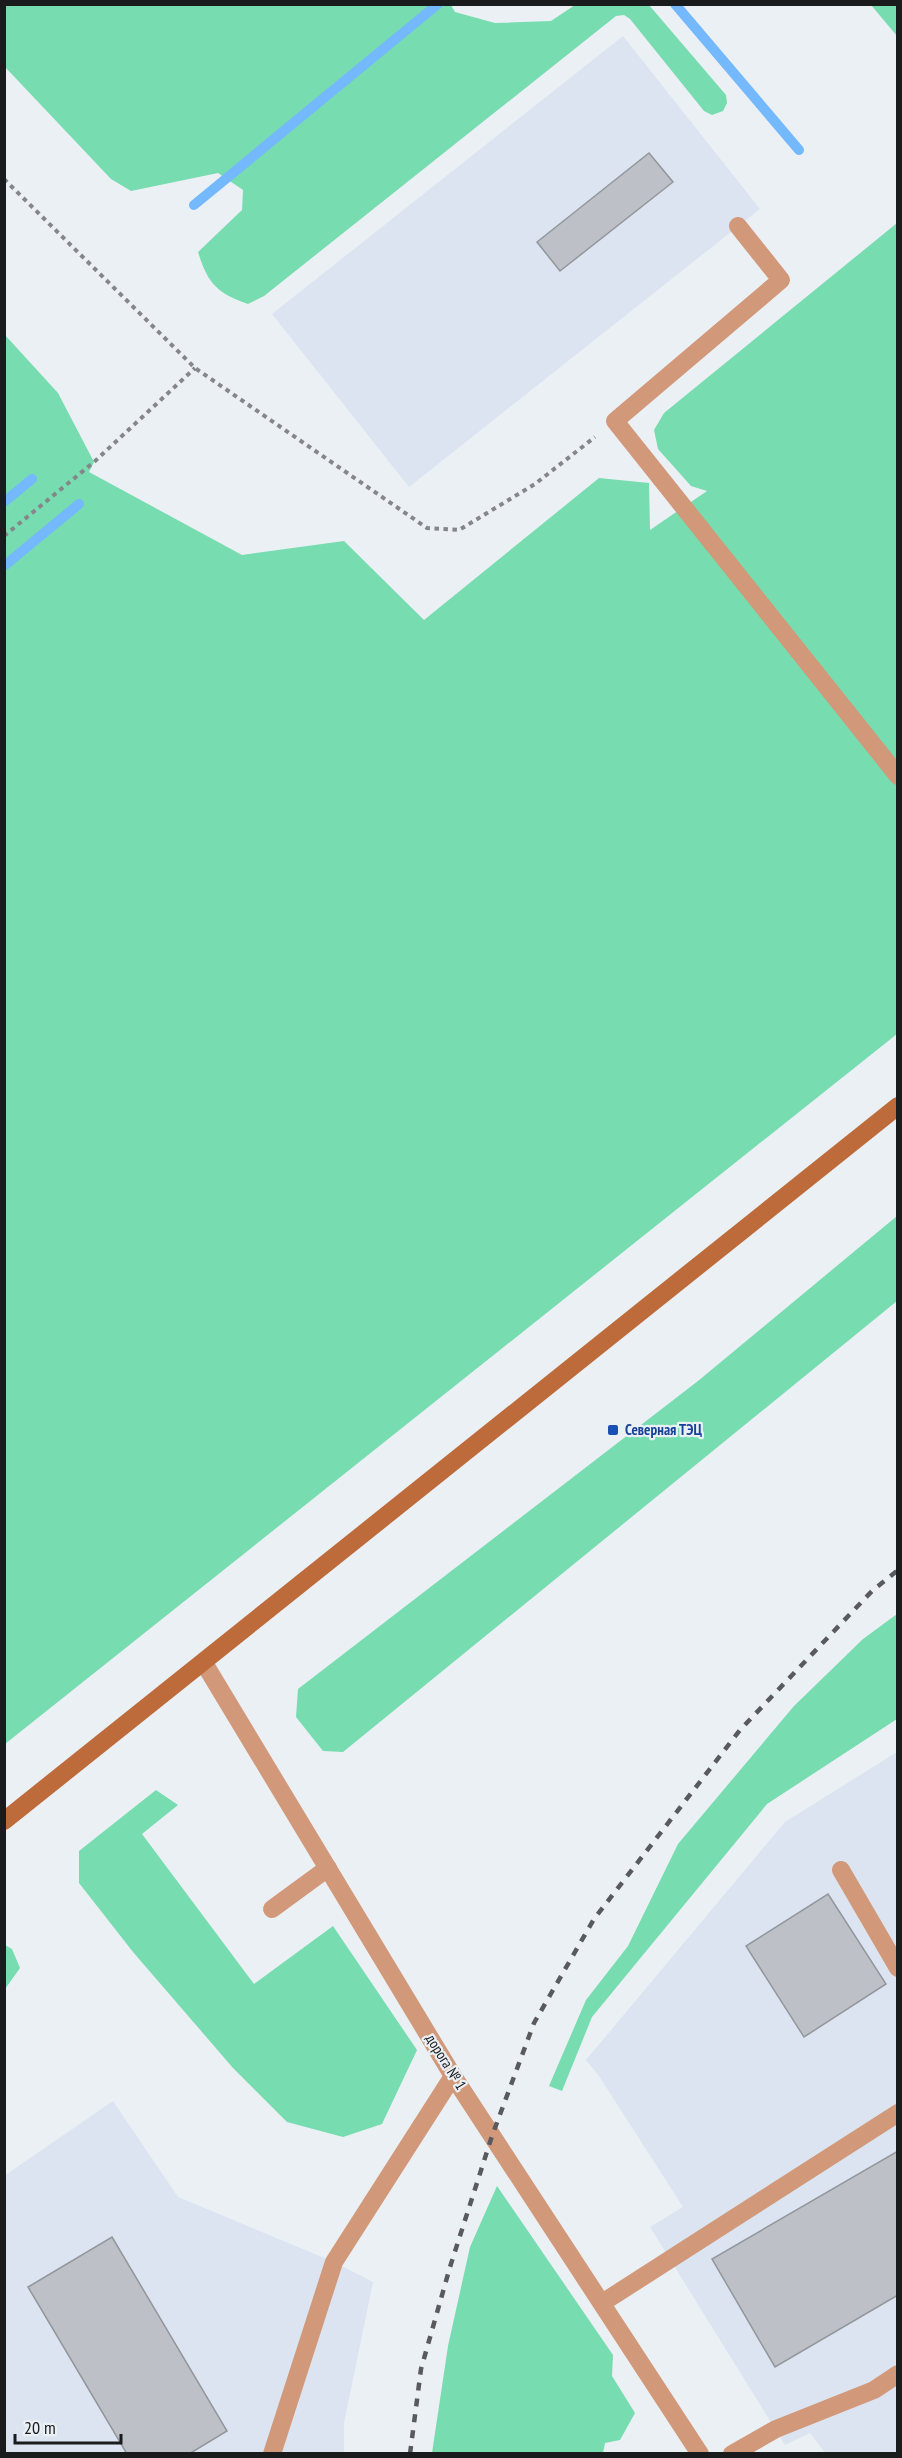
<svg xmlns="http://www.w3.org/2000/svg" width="902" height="2458" font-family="'PT Sans Narrow',sans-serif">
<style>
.built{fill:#dbe4f0}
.green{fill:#77dcaf}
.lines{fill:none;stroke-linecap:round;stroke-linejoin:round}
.stream{stroke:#74b8fd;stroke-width:10}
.building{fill:#bdc1c7;stroke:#93979c;stroke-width:1.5}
.path{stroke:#84878a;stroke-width:4;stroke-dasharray:4.5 4.5;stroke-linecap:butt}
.service{stroke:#d19879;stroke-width:18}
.minor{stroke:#d19879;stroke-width:18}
.secondary{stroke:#be6b3b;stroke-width:18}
.rail{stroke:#585a5d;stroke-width:4.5;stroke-dasharray:8 8;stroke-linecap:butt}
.transit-dot{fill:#1a4fb4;stroke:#ebf0f5;stroke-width:2}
.labels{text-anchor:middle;stroke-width:4.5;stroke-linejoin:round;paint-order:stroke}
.transit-label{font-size:15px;font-weight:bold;fill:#164399;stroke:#ebf0f5;text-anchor:start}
.street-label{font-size:15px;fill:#1a1b1d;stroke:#ebf0f5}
</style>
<rect width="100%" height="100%" fill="#ebf0f5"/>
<g class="built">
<polygon points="623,36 760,209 409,487 272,314"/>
<polygon points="897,1752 897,2453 825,2453 810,2433 785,2445 650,2227 683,2207 599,2076 586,2060 785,1822"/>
<polygon points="113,2101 178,2197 334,2262 373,2282 344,2423 344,2453 5,2453 4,2176"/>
</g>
<g class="green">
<path d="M451,5l4,7 40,11 56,-2 24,-16h74l77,90 1,8 -4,8 -11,4 -8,-4 -74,-92 -6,-4 -8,1 -352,280 -16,8c-31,-11 -40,-20 -50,-52l44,-42 1,-20 -25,-17 -87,18 -20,-12 -106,-112v-62z"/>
<polygon points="871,5 897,5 897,36"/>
<polygon points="897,223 897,1034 5,1744 5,335 58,393 94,462 89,472 242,555 344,541 424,620 599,478 649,483 650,530 707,491 691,486 658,449 654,430 664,413"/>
<polygon points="897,1216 897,1301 343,1752 323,1751 296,1717 298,1689 698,1381"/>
<polygon points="897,1614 897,1719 767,1804 592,2017 562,2091 549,2086 586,2000 628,1946 678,1844 794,1706 863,1639"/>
<polygon points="156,1790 178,1805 142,1834 254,1984 333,1926 417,2050 382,2124 343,2137 287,2122 233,2068 133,1952 79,1883 79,1851"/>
<polygon points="5,1945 12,1949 20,1968 5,1989"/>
<polygon points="497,2186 613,2355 612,2376 635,2413 620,2440 605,2443 603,2453 432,2453 448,2346 470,2247"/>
</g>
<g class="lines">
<g class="stream">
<polyline points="675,4 799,150"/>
<polyline points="194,205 438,4"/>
<polyline points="4,502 32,479"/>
<polyline points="4,566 79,504"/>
</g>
</g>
<g class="building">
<polygon points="649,153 673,182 560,271 537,242"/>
<polygon points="828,1894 886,1984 804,2037 746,1946"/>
<polygon points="898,2151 898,2295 775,2367 712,2259"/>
<polygon points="112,2237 227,2431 189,2454 127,2454 28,2287"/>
</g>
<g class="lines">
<g class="path">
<polyline points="4,179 195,368 427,528 459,530 535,484 595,437"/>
<polyline points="4,536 94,462 195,368"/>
</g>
<g class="service">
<polyline points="738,226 781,280 615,421 898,776"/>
<polyline points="841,1870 898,1968"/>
<polyline points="272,1909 328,1868"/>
<polyline points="602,2303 898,2113"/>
<polyline points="272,2454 334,2262 453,2076"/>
<polyline points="732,2454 776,2429 874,2390 898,2374"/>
</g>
<polyline class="minor" points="204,1663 453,2076 700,2454"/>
<polyline class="secondary" points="4,1821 898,1106"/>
<polyline class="rail" points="410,2454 421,2369 450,2267 492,2136 534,2023 594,1919 740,1730 872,1591 898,1570"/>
</g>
<rect class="transit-dot" x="607" y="1424" width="12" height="12" rx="3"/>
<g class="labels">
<g class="transit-label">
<text x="625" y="1435">Северная ТЭЦ</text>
</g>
<g class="street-label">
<text transform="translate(446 2062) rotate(58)" y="5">дорога № 1</text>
</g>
</g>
<rect width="902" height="2458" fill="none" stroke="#1a1b1d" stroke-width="12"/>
<path d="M15 2434v9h106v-9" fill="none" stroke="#1a1b1d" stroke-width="3"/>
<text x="24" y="2434" font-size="18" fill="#1a1b1d" stroke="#ebf0f5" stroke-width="4.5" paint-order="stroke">20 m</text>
</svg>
